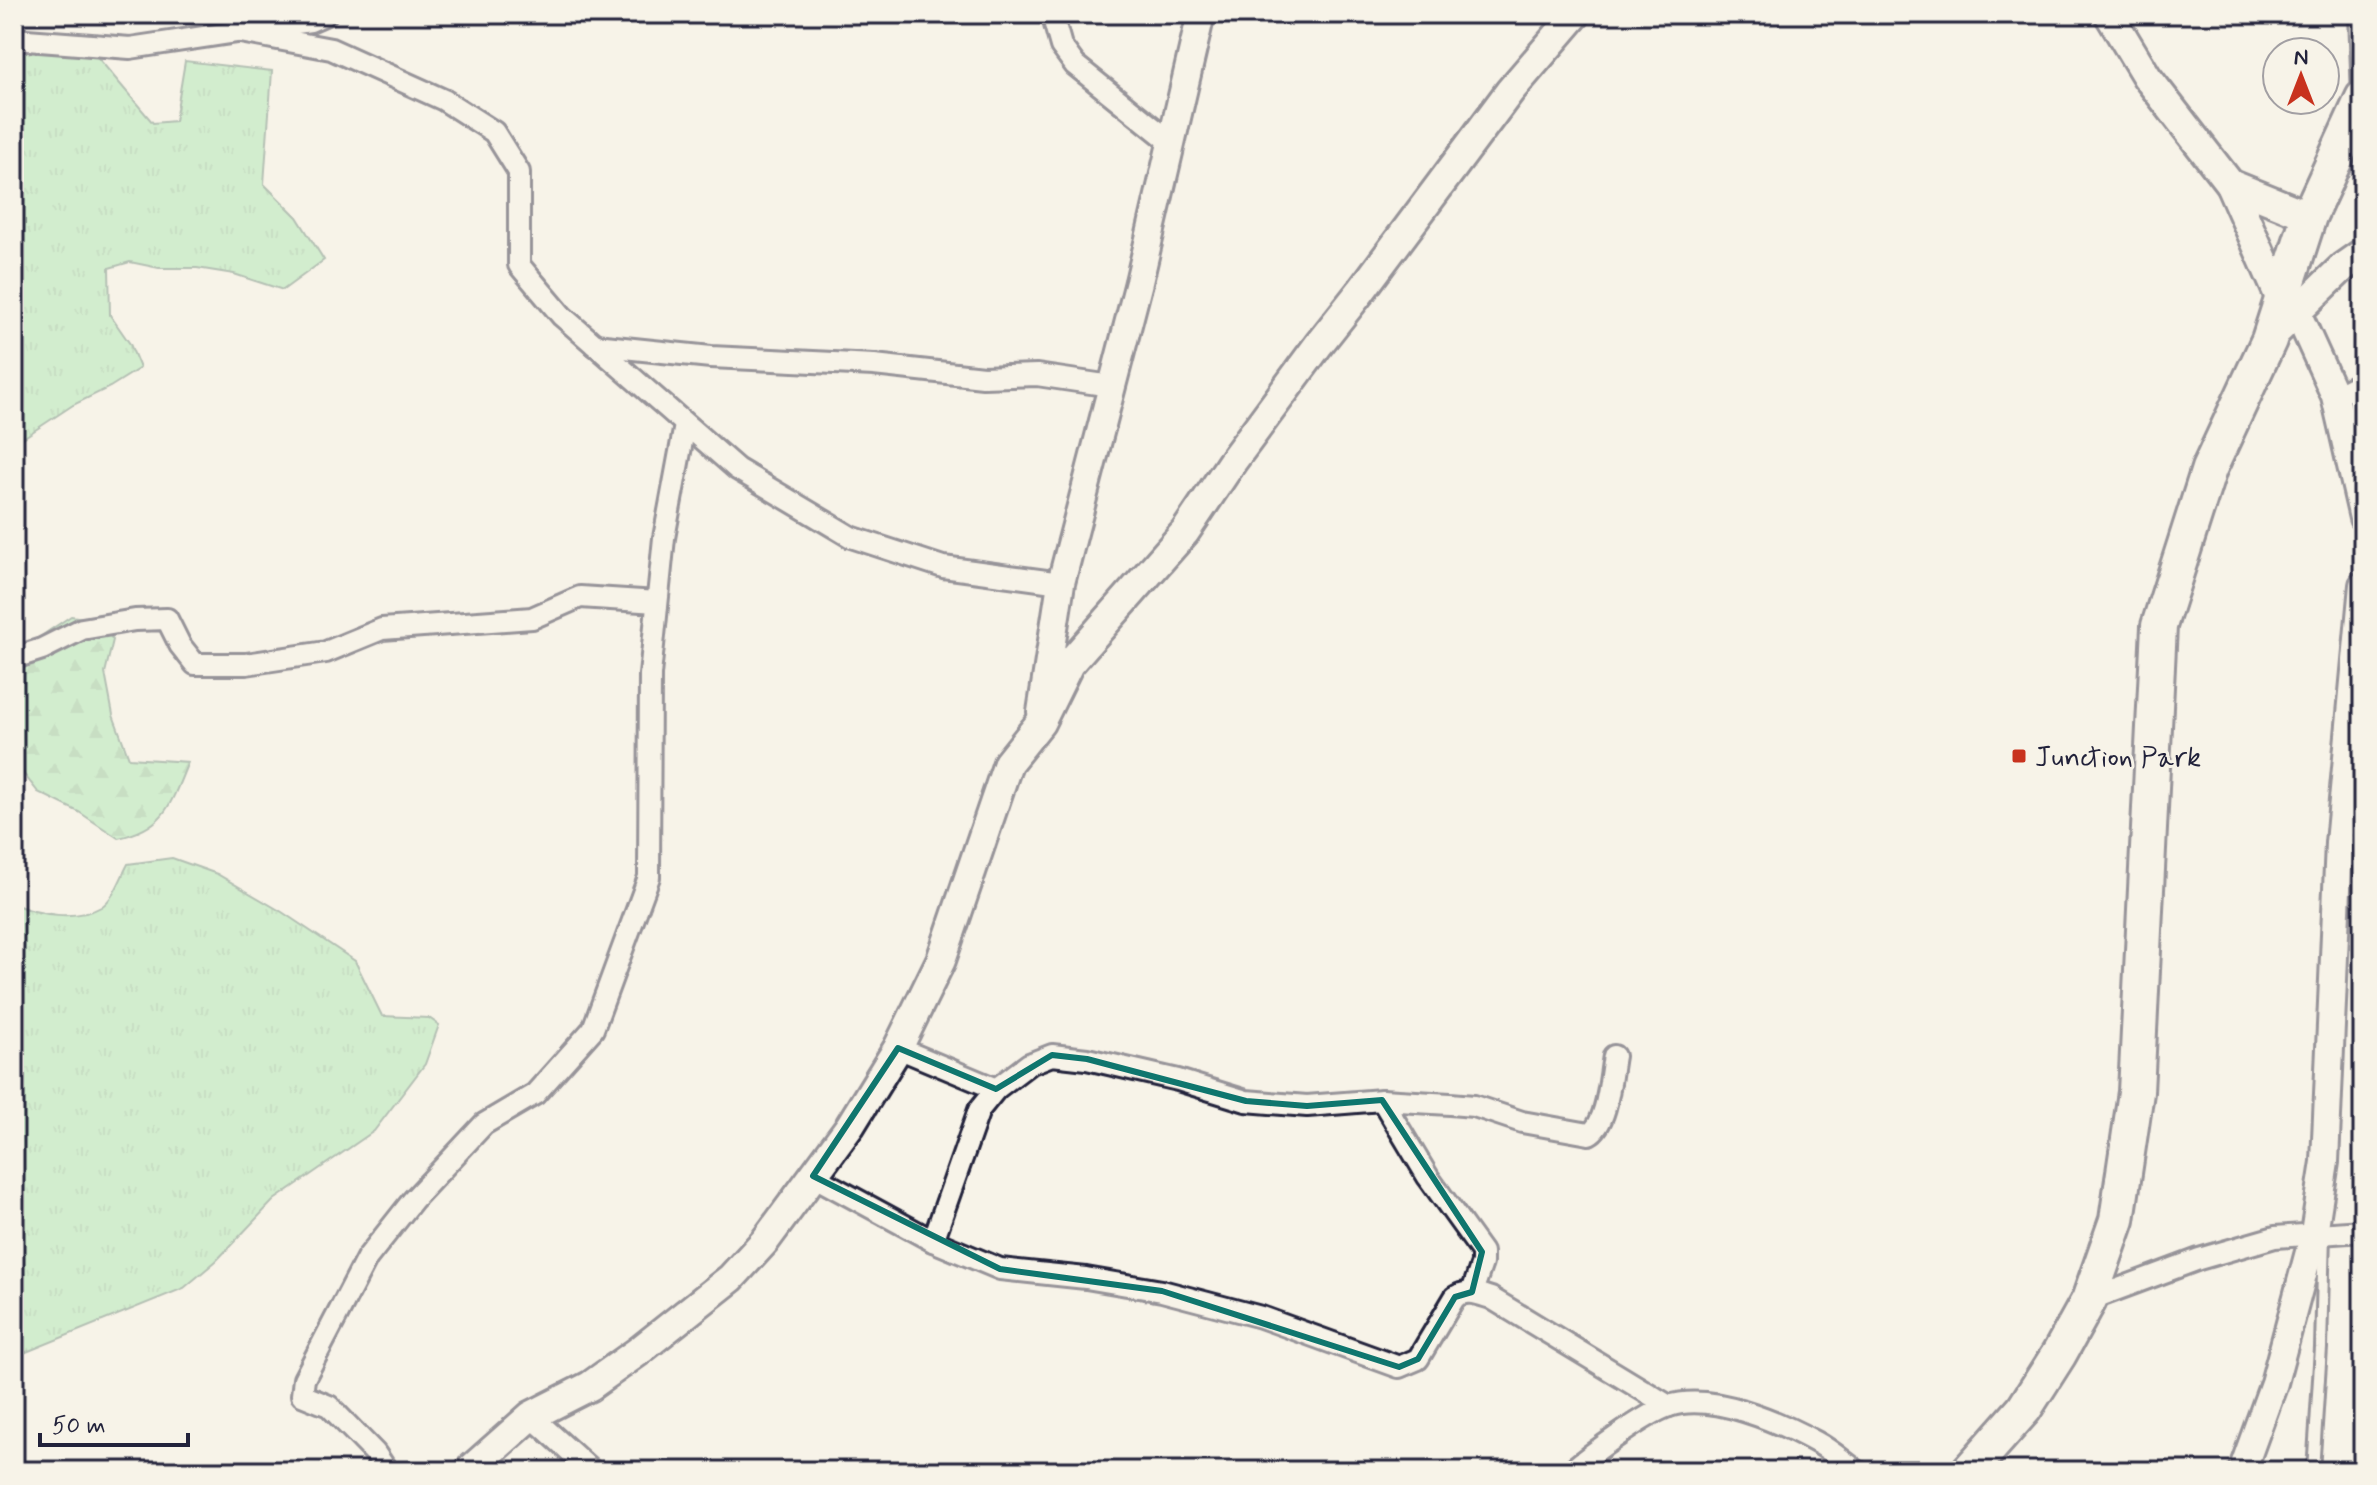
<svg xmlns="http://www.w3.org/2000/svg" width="2377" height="1485" font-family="Mynerve,sans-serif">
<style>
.grass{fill:url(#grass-tufts);stroke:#648476;stroke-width:2}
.forest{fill:url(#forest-firs);stroke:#648476;stroke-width:2}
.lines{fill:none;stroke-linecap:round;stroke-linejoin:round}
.service-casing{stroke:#22223b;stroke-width:16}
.minor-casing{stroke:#22223b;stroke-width:26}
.tertiary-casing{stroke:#22223b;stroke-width:32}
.secondary-casing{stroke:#22223b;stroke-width:34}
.trunk-casing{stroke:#22223b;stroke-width:40}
.service{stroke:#f7f3e8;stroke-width:10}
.minor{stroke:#f7f3e8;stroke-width:20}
.tertiary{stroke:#f7f3e8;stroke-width:26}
.secondary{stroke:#f7f3e8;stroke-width:28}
.trunk{stroke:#f7f3e8;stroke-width:34}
.marked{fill:none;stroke:#0f766e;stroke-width:6;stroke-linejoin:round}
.poi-dot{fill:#c8321e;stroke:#f7f3e8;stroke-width:3}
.labels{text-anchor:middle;stroke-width:6;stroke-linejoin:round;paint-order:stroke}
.poi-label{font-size:28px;fill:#22223b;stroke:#f7f3e8;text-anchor:start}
</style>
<defs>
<pattern id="grass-tufts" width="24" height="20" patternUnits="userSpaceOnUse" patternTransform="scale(2)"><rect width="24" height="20" fill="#a5e7b0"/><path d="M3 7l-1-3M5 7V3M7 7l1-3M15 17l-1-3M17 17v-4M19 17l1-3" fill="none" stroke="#8ec698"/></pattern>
<pattern id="forest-firs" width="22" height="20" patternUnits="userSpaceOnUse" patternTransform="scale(2)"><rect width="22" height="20" fill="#a5e7b0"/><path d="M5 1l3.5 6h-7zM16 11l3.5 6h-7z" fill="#8ec698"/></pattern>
</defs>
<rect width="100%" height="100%" fill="#f7f3e8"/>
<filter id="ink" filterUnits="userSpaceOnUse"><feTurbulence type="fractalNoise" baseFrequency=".0125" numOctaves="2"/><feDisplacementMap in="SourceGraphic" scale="16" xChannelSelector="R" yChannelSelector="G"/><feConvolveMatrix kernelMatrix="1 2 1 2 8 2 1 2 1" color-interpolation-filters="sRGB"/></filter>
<g filter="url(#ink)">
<g class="grass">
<polygon points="14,33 88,46 153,123 175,121 185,61 272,71 264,184 297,217 324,260 283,290 234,274 197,268 159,268 130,262 109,268 110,315 130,344 140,368 110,387 73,405 14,444"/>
<path d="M172,858l45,16 65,38 73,49 27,55 47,2 10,7 -14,39 -51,67 -100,69 -58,61 -32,27 -170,69v-453c24,11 63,17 87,3 13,-8 20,-30 27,-43z"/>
</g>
<path class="forest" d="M71,616l26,4 16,20 -8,33 8,42 16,43 59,4c-17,41 -22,66 -70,76l-39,-26 -41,-20 -15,-19 -9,-24v-81c9,-24 37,-38 57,-52z"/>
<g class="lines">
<defs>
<polyline id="service" points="2313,1471 2321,1348 2324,1233"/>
<g id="minor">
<polyline points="1052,14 1061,46 1075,65 1172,143"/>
<polyline points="2360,14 2363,99"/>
<polyline points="235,31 331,49 444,100 494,132 519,172 519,265 562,316 737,469 851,537 943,567 1061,583"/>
<polyline points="14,39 130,48 310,21 326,14"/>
<polyline points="595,345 711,357 874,365 983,377 1037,375 1111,386"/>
<polyline points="2335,396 2363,382"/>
<polyline points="14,658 42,649 82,629 135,620 167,619 180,645 195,664 246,664 326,652 382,629 532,618 580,597 657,602"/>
<polyline points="898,1048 996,1089"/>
<polyline points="1382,1100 1428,1177 1482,1252 1482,1263 1472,1292"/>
<path d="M813,1176l120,65 67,28 86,9 76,13 99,26 138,50 19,-8 37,-62c12,-8 23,-3 36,1l178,108"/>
<path d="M933,1241l46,-131 17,-21 33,-25 23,-9 35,4 91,21 68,21 61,5 75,-6 68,4 24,2 48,16 67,12c19,-10 21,-57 25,-78"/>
<polyline points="2089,1300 2199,1259 2275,1237 2363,1231"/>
<polyline points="531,1416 592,1471"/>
<polyline points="387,1471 375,1453 329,1406 302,1395 304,1379 367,1258 413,1200 484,1124 535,1094 593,1029 649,877 650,675 664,538 685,425"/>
<path d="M1571,1471c20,-17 74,-57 98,-65 43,-14 110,16 147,36 15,8 28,20 41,29"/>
</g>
<g id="tertiary">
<polyline points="2296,310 2335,396 2363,518"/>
<polyline points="1041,712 1061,583 1139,282 1201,14"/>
<polyline points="2242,1471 2274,1383 2314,1233 2325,1162 2339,843 2363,585"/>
</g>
<g id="secondary">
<polyline points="2109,14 2147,77 2230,184 2282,302"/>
<polyline points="2230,184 2309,216"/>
<polyline points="2275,333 2343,267 2363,253"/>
<polyline points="469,1471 531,1416 590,1386 639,1351 731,1278 765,1241 850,1126 898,1048 941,960 1008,763 1040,723 1069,664 1185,532 1232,462 1319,344 1361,291 1510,91 1576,14"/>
</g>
<polyline id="trunk" points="1969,1471 2024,1409 2059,1354 2089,1300 2117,1220 2136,1092 2159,626 2209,469 2269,340 2309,216 2363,98"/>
</defs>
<use href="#service" class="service-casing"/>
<use href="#minor" class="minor-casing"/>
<use href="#tertiary" class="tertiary-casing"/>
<use href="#secondary" class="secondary-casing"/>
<use href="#trunk" class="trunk-casing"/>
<use href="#service" class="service"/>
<use href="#minor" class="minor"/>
<use href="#tertiary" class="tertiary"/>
<use href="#secondary" class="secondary"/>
<use href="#trunk" class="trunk"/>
</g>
</g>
<path d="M0 0H2377V1485H0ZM898,1048l98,41 56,-34 35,4 159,42 61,5 75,-6 100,152 -10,40 -17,5 -37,62 -19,8 -237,-76 -162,-22 -187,-93z" fill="#f7f3e8" fill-opacity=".55" fill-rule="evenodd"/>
<path class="marked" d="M898,1048l98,41 56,-34 35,4 159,42 61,5 75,-6 100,152 -10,40 -17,5 -37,62 -19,8 -237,-76 -162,-22 -187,-93z"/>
<rect class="poi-dot" x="2011" y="748" width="16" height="16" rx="4"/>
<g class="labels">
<g class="poi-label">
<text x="2035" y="766">Junction Park</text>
</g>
</g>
<rect width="2377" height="1485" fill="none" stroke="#f7f3e8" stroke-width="48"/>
<rect x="24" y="24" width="2329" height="1437" fill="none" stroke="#22223b" stroke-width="3" filter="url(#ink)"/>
<g transform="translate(2301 76)"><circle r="38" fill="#f7f3e8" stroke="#a29fa3" stroke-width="2"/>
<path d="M0-6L14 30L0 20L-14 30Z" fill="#c8321e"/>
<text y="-12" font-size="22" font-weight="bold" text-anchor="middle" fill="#22223b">N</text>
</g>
<path d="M40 1433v12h148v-12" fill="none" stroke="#22223b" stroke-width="4"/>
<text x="52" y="1433" font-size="24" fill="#22223b" stroke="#f7f3e8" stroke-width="6" paint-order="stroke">50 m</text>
</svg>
